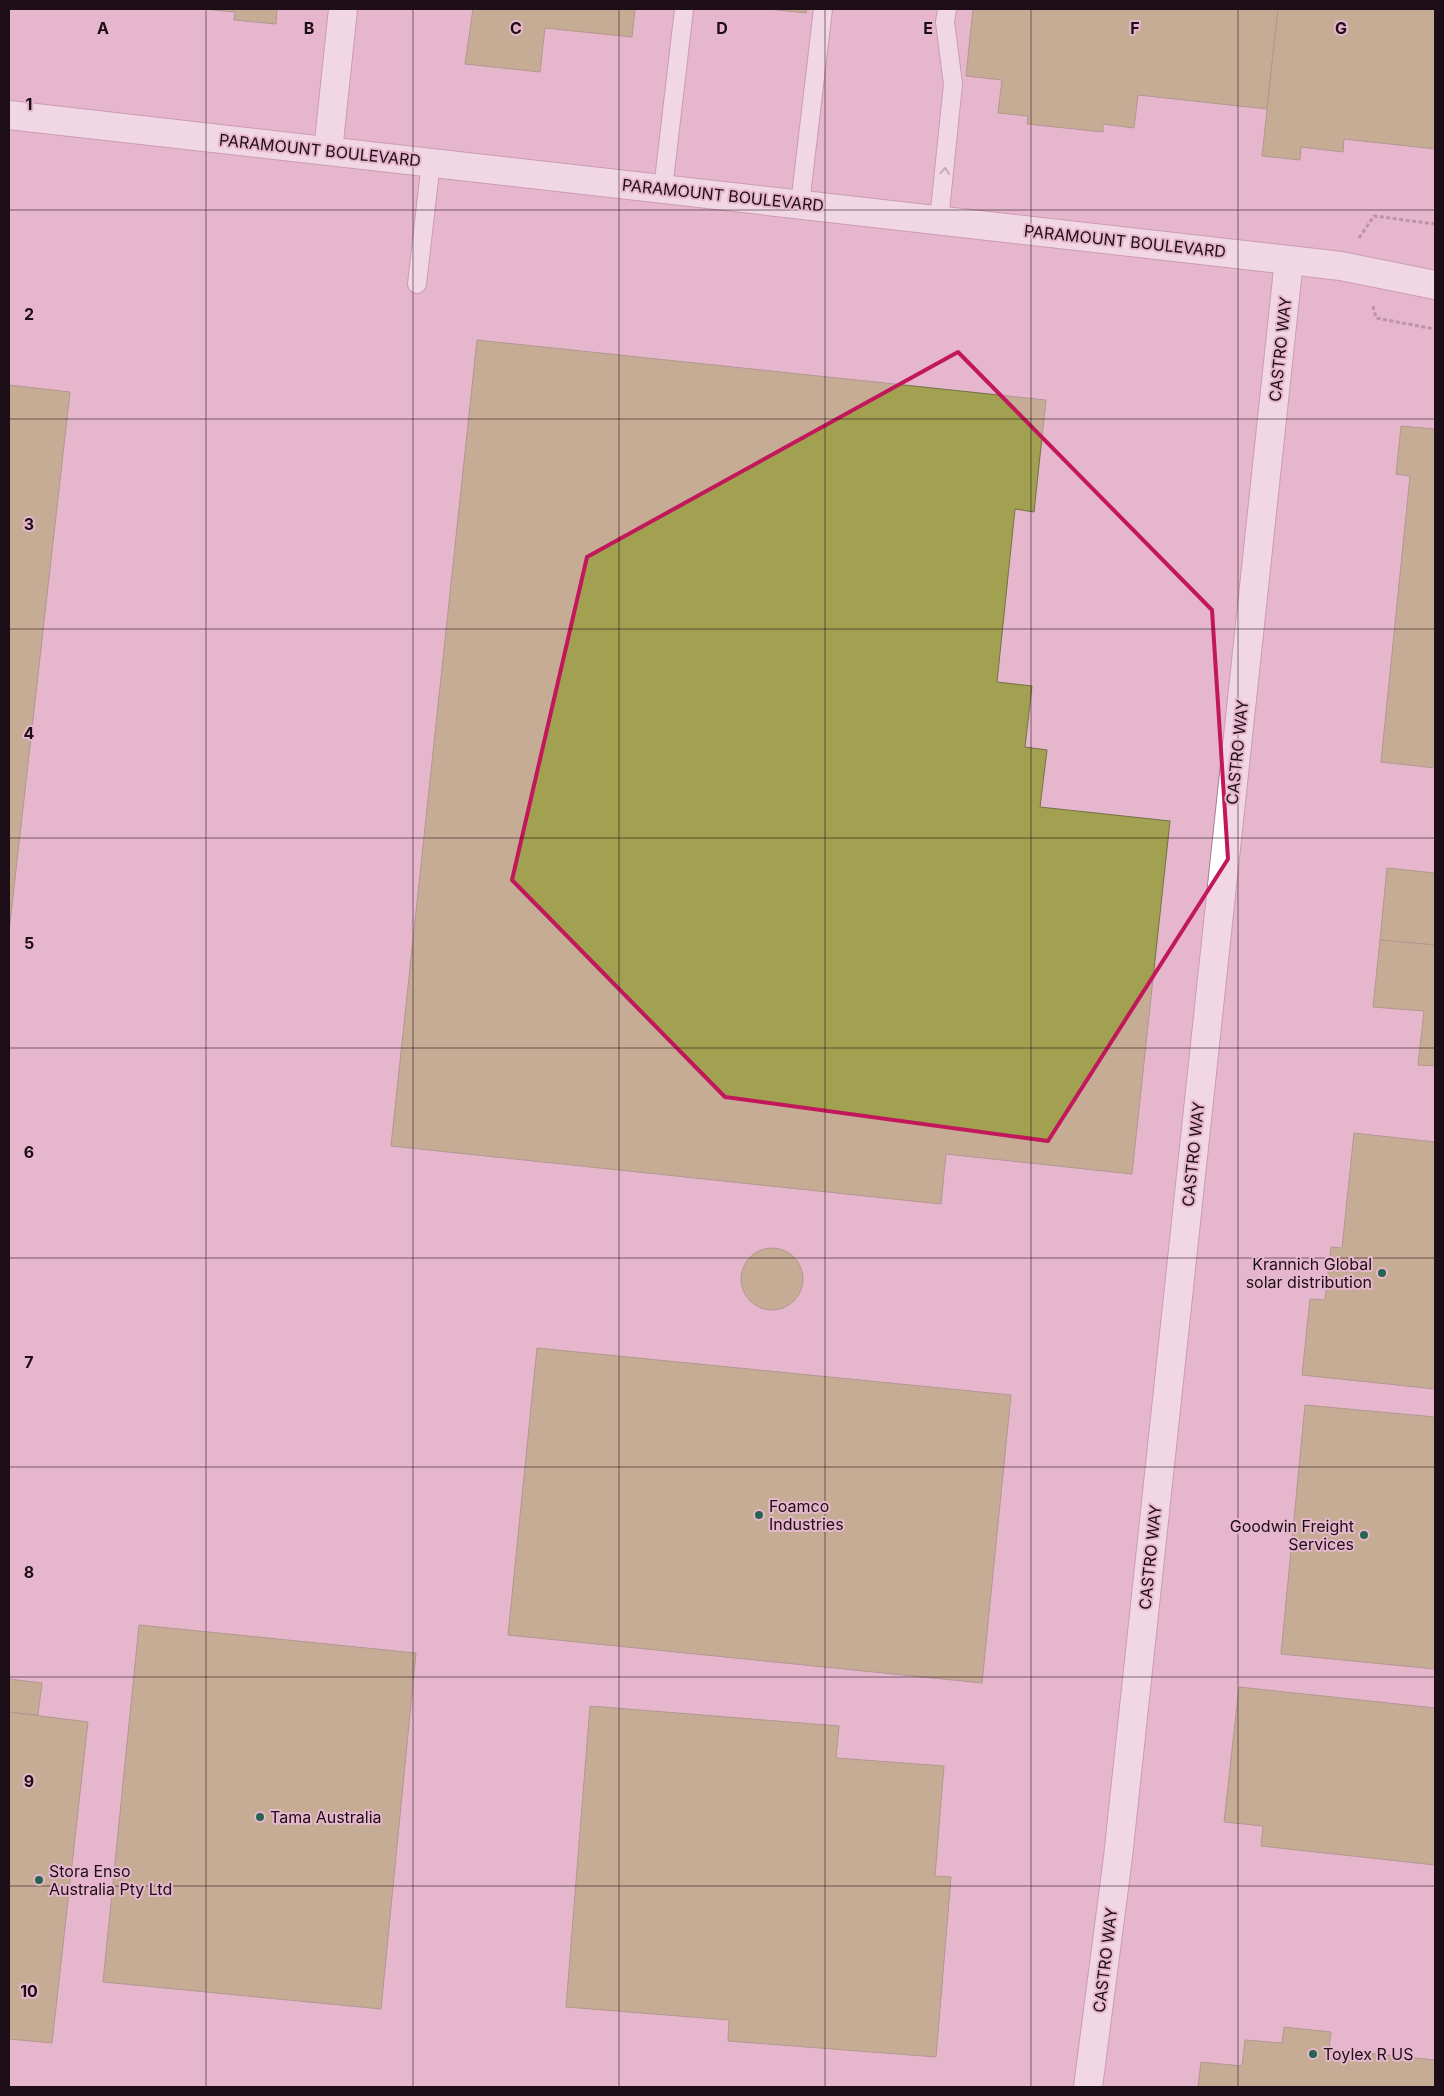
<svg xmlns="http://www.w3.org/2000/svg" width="1444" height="2096" font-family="Inter,sans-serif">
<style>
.building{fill:#a2a151;stroke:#727246}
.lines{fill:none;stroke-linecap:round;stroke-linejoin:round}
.service-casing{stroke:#a97c92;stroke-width:20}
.minor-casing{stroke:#a97c92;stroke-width:30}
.path{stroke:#896878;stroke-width:3;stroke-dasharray:4 2.5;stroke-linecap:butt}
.service{stroke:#fff;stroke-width:18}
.minor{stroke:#fff;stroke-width:28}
.oneway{stroke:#a59ea2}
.marked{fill:none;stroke:#c2185b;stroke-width:4;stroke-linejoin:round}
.grid{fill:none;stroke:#1d0d16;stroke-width:1;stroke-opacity:0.55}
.poi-dot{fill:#27644f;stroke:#e6b6cd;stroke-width:2}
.labels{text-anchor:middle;stroke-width:4;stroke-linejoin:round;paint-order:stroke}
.street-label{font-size:16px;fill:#1d0d16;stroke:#e6b6cd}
.poi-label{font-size:16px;fill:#1d0d16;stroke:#e6b6cd;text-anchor:start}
.grid-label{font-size:16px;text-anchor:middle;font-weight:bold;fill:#1d0d16;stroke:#e6b6cd;stroke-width:4;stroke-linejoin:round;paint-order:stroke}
</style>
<rect width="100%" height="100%" fill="#e6b6cd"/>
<g class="building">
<polygon points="203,9 277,9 276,24 234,20 235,12"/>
<polygon points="473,9 635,9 632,37 545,28 540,72 465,64"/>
<polygon points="768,9 807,9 806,13"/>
<polygon points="973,9 1278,9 1267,109 1138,95 1134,128 1103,124 1103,132 1027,124 1028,116 998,113 1002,80 966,76"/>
<polygon points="1278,9 1435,9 1435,149 1344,139 1343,152 1301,147 1300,160 1262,156"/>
<polygon points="477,340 1046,400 1034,512 1015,509 997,682 1032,686 1025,747 1047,750 1040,807 1170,821 1132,1174 946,1154 941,1204 391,1146"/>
<polygon points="9,385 70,392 9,932"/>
<polygon points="1401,426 1435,429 1435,768 1381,762 1410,476 1396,474"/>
<polygon points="1387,868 1435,873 1435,945 1380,940"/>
<polygon points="1380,940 1435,945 1435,1066 1418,1065 1424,1011 1373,1007"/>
<polygon points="1354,1133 1435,1142 1435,1389 1302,1375 1310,1299 1325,1300 1331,1247 1342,1248"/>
<circle cx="772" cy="1279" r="31"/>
<polygon points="537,1348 1011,1395 982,1683 508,1635"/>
<polygon points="1305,1405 1435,1417 1435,1669 1281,1654"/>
<polygon points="139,1625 416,1653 381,2009 103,1982"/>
<polygon points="9,1679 42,1683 38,1715 9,1712"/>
<polygon points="1239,1687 1435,1708 1435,1865 1261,1846 1263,1826 1224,1822"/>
<polygon points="590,1706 839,1726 836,1758 944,1766 935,1876 951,1877 936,2057 728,2041 729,2020 566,2007"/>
<polygon points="9,1712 88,1722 52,2043 9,2039"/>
<polygon points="1284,2027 1331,2032 1329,2049 1435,2060 1435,2087 1198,2087 1201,2062 1242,2066 1245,2040 1282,2043"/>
</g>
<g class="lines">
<defs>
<g id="service">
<polyline points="663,189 684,9"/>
<polyline points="800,204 823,9"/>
<polyline points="939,220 953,84 945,22 947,9"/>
<polyline points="417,284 431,162"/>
</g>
<g id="minor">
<polyline points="9,115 1289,260 1341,266 1435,285"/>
<polyline points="328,151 343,9"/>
<polyline points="1088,2087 1118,1857 1289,260"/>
</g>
</defs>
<use href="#service" class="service-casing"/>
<use href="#minor" class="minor-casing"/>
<g class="path">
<polyline points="1359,238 1374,216 1435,224"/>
<polyline points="1373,306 1376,318 1435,329"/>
</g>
<use href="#service" class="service"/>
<use href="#minor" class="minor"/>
</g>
<defs><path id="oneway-chevron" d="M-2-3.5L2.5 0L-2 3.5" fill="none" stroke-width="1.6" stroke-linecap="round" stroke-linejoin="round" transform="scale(1.25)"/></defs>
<use class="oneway" href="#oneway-chevron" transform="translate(945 171) rotate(-84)"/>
<path d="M0 0H1444V2096H0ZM958,352l254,258 16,249 -180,282 -323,-44 -213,-217 75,-323z" fill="#e6b6cd" fill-opacity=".55" fill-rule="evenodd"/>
<path class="marked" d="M958,352l254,258 16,249 -180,282 -323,-44 -213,-217 75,-323z"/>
<path class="grid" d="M206,9v2078M413,9v2078M619,9v2078M825,9v2078M1031,9v2078M1238,9v2078M9,210h1426M9,419h1426M9,629h1426M9,838h1426M9,1048h1426M9,1258h1426M9,1467h1426M9,1677h1426M9,1886h1426"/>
<g class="poi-dot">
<circle cx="1382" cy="1273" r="5"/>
<circle cx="759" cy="1515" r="5"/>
<circle cx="1364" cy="1535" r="5"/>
<circle cx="260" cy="1817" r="5"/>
<circle cx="39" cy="1880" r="5"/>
<circle cx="1313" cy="2054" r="5"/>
</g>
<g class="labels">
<g class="street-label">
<text transform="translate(320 150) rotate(6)" y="6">PARAMOUNT BOULEVARD</text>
<text transform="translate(723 195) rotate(6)" y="6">PARAMOUNT BOULEVARD</text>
<text transform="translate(1125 241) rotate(6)" y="6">PARAMOUNT BOULEVARD</text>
<text transform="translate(1280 349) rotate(-84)" y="6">CASTRO WAY</text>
<text transform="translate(1237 752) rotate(-84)" y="6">CASTRO WAY</text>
<text transform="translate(1193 1154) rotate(-84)" y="6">CASTRO WAY</text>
<text transform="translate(1150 1557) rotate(-84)" y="6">CASTRO WAY</text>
<text transform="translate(1105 1960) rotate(-83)" y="6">CASTRO WAY</text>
</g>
<g class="poi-label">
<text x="1372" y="1270" text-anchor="end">Krannich Global<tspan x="1372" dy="18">solar distribution</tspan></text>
<text x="769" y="1512">Foamco<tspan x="769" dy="18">Industries</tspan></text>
<text x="1354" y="1532" text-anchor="end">Goodwin Freight<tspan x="1354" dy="18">Services</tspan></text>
<text x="270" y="1823">Tama Australia</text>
<text x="49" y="1877">Stora Enso<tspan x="49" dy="18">Australia Pty Ltd</tspan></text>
<text x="1323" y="2060">Toylex R US</text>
</g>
</g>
<g class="grid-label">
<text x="103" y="34">A</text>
<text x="309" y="34">B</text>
<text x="516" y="34">C</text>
<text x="722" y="34">D</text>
<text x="928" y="34">E</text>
<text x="1135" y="34">F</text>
<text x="1341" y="34">G</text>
<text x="29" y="110">1</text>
<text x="29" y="320">2</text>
<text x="29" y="530">3</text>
<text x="29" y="739">4</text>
<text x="29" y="949">5</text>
<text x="29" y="1158">6</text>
<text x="29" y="1368">7</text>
<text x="29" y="1578">8</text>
<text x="29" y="1787">9</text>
<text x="29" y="1997">10</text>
</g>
<rect width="1444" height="2096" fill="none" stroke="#1d0d16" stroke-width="20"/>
</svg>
